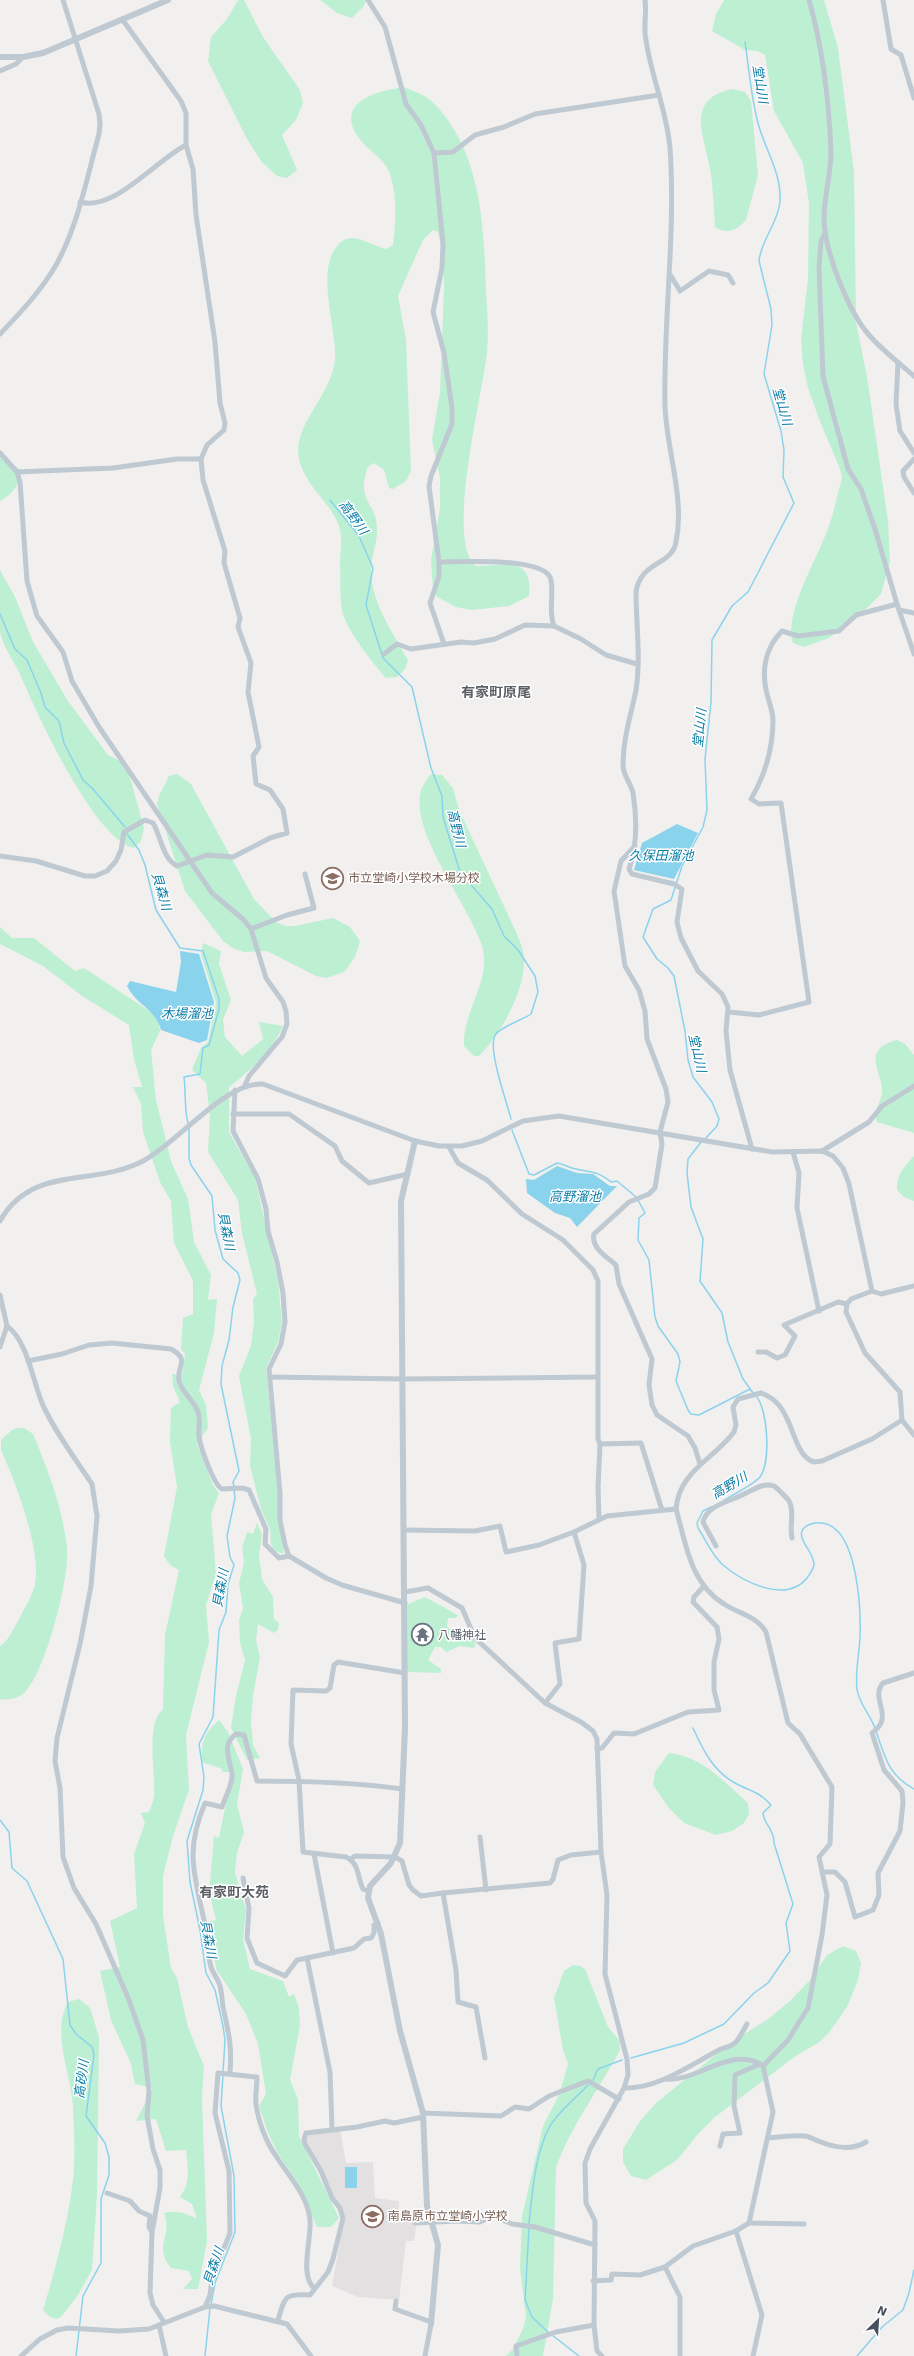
<svg xmlns="http://www.w3.org/2000/svg" width="914" height="2356" font-family="'DejaVu Sans','Noto Sans JP',sans-serif">
<style>
.education{fill:#e3e0e1}
.green{fill:#bdf0d3}
.water{fill:#8ad3ed}
.lines{fill:none;stroke-linecap:round;stroke-linejoin:round}
.stream{stroke:#8ad3ed;stroke-width:1.5}
.minor{stroke:#bfc9d1;stroke-width:5}
.tertiary{stroke:#bfc9d1;stroke-width:6}
.labels{text-anchor:middle;stroke-width:3;stroke-linejoin:round;paint-order:stroke}
.education-label{font-size:12px;fill:#785e54;stroke:#fff;text-anchor:start}
.worship-label{font-size:12px;fill:#5b616d;stroke:#fff;text-anchor:start}
.water-label{font-size:13px;font-style:italic;fill:#0a7ca4;stroke:#fff}
.quarter-label{font-size:14px;font-weight:bold;fill:#5c5f64;stroke:#fff}
</style>
<rect width="100%" height="100%" fill="#f2efef"/>
<polygon class="education" points="340,2129 346,2163 373,2162 375,2198 399,2201 399,2218 417,2220 414,2241 406,2241 399,2300 358,2297 332,2286 345,2214 333,2197 306,2139 309,2134"/>
<g class="green">
<polygon points="238,0 244,0 263,37 300,90 303,103 296,120 282,135 297,170 287,178 277,176 261,161 247,139 208,61 211,37 227,19"/>
<polygon points="320,0 367,0 363,7 352,18 337,13"/>
<path d="M724,0h100l14,48 16,124 2,150 11,55 21,144 2,41 -9,32 -25,25 -27,19 -25,9 -11,-4c-10,-28 24,-84 34,-112 7,-17 10,-36 15,-53l-2,-9 -21,-50 -11,-31 -5,-23 -2,-26 7,-60 1,-75 -6,-41 -29,-52 -9,-56 -8,-4 -12,-1 -33,-19 4,-17z"/>
<path d="M404,87c7,3 16,6 22,10 9,6 15,14 21,22 35,48 37,113 39,171 1,20 3,41 1,61 -3,39 -43,190 -11,215 26,0 58,-12 53,30l-20,10 -37,4 -16,-3 -19,-10 -4,-7 -2,-30 9,-52v-30l-8,-38 8,-48 4,-104 -1,-33 -5,-23 -5,-2 -10,10 -25,56 8,44 5,131 -5,10 -13,8 -4,-1 -5,-18 -10,-7 -6,4c-13,34 9,36 9,61 1,14 -6,28 -6,42 0,32 22,63 37,90l-3,9 -8,8 -11,1c-14,-16 -40,-48 -44,-68 -3,-15 -1,-31 -2,-46 0,-13 3,-26 -1,-38 -9,-25 -33,-38 -40,-67 -7,-35 33,-63 36,-100 2,-32 -22,-93 6,-117 13,-11 30,4 45,7l7,-4c3,-21 5,-60 -7,-79 -6,-10 -20,-17 -27,-28 -26,-36 18,-47 45,-51z"/>
<path d="M733,89l12,3 6,9 7,74 -12,45c-8,10 -20,15 -31,7 -1,-18 -2,-35 -4,-53 -4,-33 -30,-75 22,-85z"/>
<path d="M0,456l21,14c0,13 -9,25 -21,31z"/>
<path d="M0,570l15,27 18,45 35,59 40,54 12,6 8,9 16,58 -3,13 -7,7c-41,-9 -99,-139 -116,-178 -6,-11 -16,-26 -18,-39 0,-18 0,-41 0,-61z"/>
<polygon points="177,774 191,784 254,899 276,922 286,926 295,926 333,918 350,927 360,941 355,957 344,972 327,978 316,976 267,951 244,952 234,949 223,941 185,891 157,804 159,796 169,776"/>
<path d="M431,774l11,1 11,13 6,22 58,124c2,6 5,12 6,17 7,33 -22,83 -44,105h-5l-10,-10c-2,-37 30,-66 17,-103 -14,-40 -67,-106 -61,-148 1,-8 6,-14 11,-21z"/>
<path d="M0,927l12,11h22l41,33 9,-3 67,44 7,9 2,10 -9,19 5,50 15,61 17,38 6,43 17,33 -3,25 9,-1 -3,34 -15,57 7,15 2,23 -11,16 16,41 6,8 -8,22 5,59 -10,31 3,37 -23,93 3,55 -16,46 -10,40v39l8,53 6,10 11,49 16,39 -2,32 5,143 -9,48h-15l9,-10 -3,-8 -18,-3c-18,-23 2,-32 -7,-55 14,-3 21,0 33,6l-5,-15 -12,-7c11,-15 8,-29 6,-47l-20,1 -10,-32 -20,2 17,-33 -18,-4 -4,-20 -20,-44 -11,-49 20,-4 -10,-46 27,-13 -3,-54 11,-31 -4,-10 8,-1c2,-5 4,-10 5,-15 2,-21 -9,-75 9,-87l2,-75 14,-65 -9,-5 -6,-9 13,-69 -7,-45 1,-34 9,-6 -7,-16 -1,-12 10,1 3,-21 -4,-5 2,-31 10,-4v-33l-19,-38 -3,-42 -11,-19 -17,-50 -2,-28 -8,-17h9l-8,-28 -5,-34 -47,-29 -39,-30 -43,-22z"/>
<path d="M203,943l18,8 -2,13 12,36 -8,20 2,17 17,19 21,-17 -4,-17 24,4c-11,25 -32,44 -54,61v45l26,46 23,103 4,41 -4,20 -12,26 12,125v26l6,35 -9,-3 -4,-6 -1,-16 -9,-20 -11,-43 1,-27 -12,-63 12,-30 3,-25 -1,-22 4,-5 -15,-61 -4,-33 -30,-48 2,-37 -4,-32 -14,-13 9,-22 7,-6 8,-39 -15,-49z"/>
<path d="M897,1040l8,4 9,11v78l-37,-11c-4,-13 3,-16 5,-29 3,-18 -24,-43 15,-53z"/>
<path d="M914,1156v45l-10,-4 -7,-7c-1,-15 7,-23 17,-34z"/>
<path d="M18,1428h6l9,6c15,36 30,75 34,114 3,29 -21,123 -42,144 -6,6 -17,9 -25,7v-53c8,-4 13,-17 18,-25 5,-10 12,-21 16,-33 10,-33 -19,-107 -33,-138v-10l11,-10z"/>
<polygon points="257,1523 262,1535 259,1555 262,1579 273,1597 274,1619 279,1623 278,1630 274,1633 258,1624 256,1641 260,1657 253,1696 251,1722 253,1745 260,1758 247,1760 231,1728 236,1696 245,1660 240,1643 239,1620 243,1608 239,1583 244,1563 242,1548 247,1532 253,1534"/>
<polygon points="425,1597 458,1615 456,1618 448,1618 447,1627 455,1632 468,1633 476,1644 474,1648 460,1646 446,1652 441,1647 435,1647 428,1660 441,1669 441,1673 407,1672 406,1605"/>
<path d="M219,1720l9,12 15,37 -6,35 7,28 -7,21 -2,20 11,37 -3,29 7,30 33,12 6,16 5,-3 5,14 1,18 -10,54 8,19 1,37 40,82 -8,9h-14l-21,-47 -18,-26 -10,-21 -9,-27 7,-12 -8,-50 -12,-30 -30,-45 -6,-48 6,-1 -7,-28 5,-56 5,2 13,-66h-10v-3l-20,-7c-1,-20 2,-29 17,-42z"/>
<path d="M669,1753c33,3 55,29 79,50l1,11 -5,9 -12,8 -16,4 -32,-12 -15,-15 -16,-23 2,-13z"/>
<polygon points="843,1946 856,1951 861,1963 858,1980 847,2007 828,2034 818,2043 797,2055 715,2117 698,2134 677,2160 646,2180 631,2176 623,2162 623,2149 640,2121 656,2103 730,2043 768,2019 790,2001 810,1980 827,1955"/>
<path d="M573,1965l7,1 5,3 23,58 12,14v9c-21,40 -49,75 -64,118l-3,131 -10,57h-37l7,-7 10,-20 3,-13 -6,-47 2,-53 21,-90 16,-31 9,-31 -5,-14 -9,-52 10,-27z"/>
<path d="M79,1999l11,9 9,29 -2,158 -5,75 -14,25 -17,22 -5,2 -7,-3 -6,-6c12,-40 23,-80 29,-122 4,-27 2,-55 1,-82 -2,-32 -22,-74 -5,-104z"/>
</g>
<g class="water">
<polygon points="677,824 698,833 674,879 634,870 642,843"/>
<path d="M180,951l19,3 15,48 -7,38 -8,3 -38,-13c-6,-22 -24,-24 -34,-44l3,-5 46,11 5,-30z"/>
<polygon points="557,1166 577,1173 593,1174 610,1186 617,1186 577,1227 570,1218 555,1213 527,1193 526,1179 534,1180"/>
<rect x="345" y="2167" width="12" height="21"/>
</g>
<g class="lines">
<g class="stream">
<path d="M330,500l29,36 14,32 -7,37 17,53 29,29 19,81 11,28 1,21 17,55 32,37 12,27 14,14 17,26 3,16 -7,22c-9,6 -30,13 -35,20 -10,12 11,68 15,85"/>
<polyline points="0,614 15,649 27,660 41,693 45,707 59,721 64,743 83,780 92,788 125,827"/>
<path d="M127,834l12,16 6,15 11,45 24,38 23,3 16,48v10l-10,36 -6,3 -3,26 -16,3c2,16 0,31 4,46"/>
<polyline points="189,1127 189,1158 191,1165 212,1196 215,1230 223,1259 238,1273 240,1280 233,1307 229,1340 222,1366 221,1384 239,1471 233,1482 234,1487"/>
<path d="M512,1130l17,44 5,1 23,-12c7,1 12,5 19,6 16,4 20,1 35,13l6,-1 19,16"/>
<path d="M704,1140l13,-14 2,-7 -7,-17 -19,-25 -5,-17 -3,-29 -11,-55 -6,-8 -11,-9 -14,-22 10,-28 18,-9 11,-34 21,-39 4,-17 -2,-51 6,-57 1,-62 20,-34 16,-14 46,-89 -11,-26 1,-27 -3,-19 -17,-57 8,-49 -1,-16 -12,-48c2,-21 19,-38 21,-59 2,-29 -15,-52 -22,-79 -7,-26 -9,-54 -13,-81"/>
<polyline points="701,1142 688,1159 687,1173 691,1207 703,1239 700,1281 722,1313 728,1342 743,1379 753,1393"/>
<polyline points="638,1200 645,1213 639,1218 638,1240 649,1260 655,1317 658,1326 678,1354 680,1362 676,1381 688,1410 691,1414 699,1415 750,1389"/>
<path d="M723,1501c9,-6 30,-16 37,-24 11,-15 8,-68 -4,-81"/>
<path d="M711,1507l-8,4 -6,12 1,5c8,12 14,28 25,37 20,17 63,39 84,13 2,-3 6,-8 7,-13 1,-12 -18,-26 -11,-36 4,-5 13,-7 19,-6 36,4 39,87 38,115 -1,17 -5,34 -3,51 2,15 13,25 18,39"/>
<path d="M876,1731c9,26 12,44 38,58"/>
<polyline points="0,1820 9,1832 12,1868 27,1881 63,1959 70,2025 76,2034 92,2047 94,2055 86,2116 105,2143 109,2157 109,2175 101,2199 101,2263 83,2296 76,2356"/>
<path d="M631,2058l53,-15 40,-19 30,-31 14,-10 22,-32 -4,-28 7,-19 -19,-61c1,-13 -11,-20 -11,-30l8,-8c-12,-14 -22,-14 -36,-22 -22,-12 -32,-33 -42,-55"/>
<polyline points="223,2072 225,2040 223,2026 215,1990 206,1973 200,1930 190,1882 187,1841 203,1790 204,1777 199,1744 213,1717 219,1630 226,1612 228,1584 234,1565 230,1557 227,1536 235,1498 234,1490"/>
<polyline points="593,2080 598,2069 622,2060"/>
<path d="M529,2224c3,-30 6,-71 21,-98 9,-15 26,-28 38,-41"/>
<polyline points="529,2228 525,2300 532,2317 549,2333"/>
<polyline points="211,2304 215,2283 235,2232 234,2176 221,2106 223,2075"/>
<polyline points="552,2335 579,2356"/>
<polyline points="205,2356 210,2308"/>
<polyline points="857,2356 882,2327 903,2310 909,2293 914,2270"/>
</g>
<g class="minor">
<polyline points="368,0 385,27 406,104 421,125 434,153 443,244 442,268 433,312 444,353 452,408 452,424 431,476 429,486 439,562 439,576 430,603 444,644"/>
<path d="M645,0c2,13 -2,27 1,40 5,36 21,71 24,108 6,87 -7,173 -5,259 2,45 20,91 11,135 -4,24 -35,18 -40,50 0,31 5,66 0,98 -5,25 -13,48 -13,75 0,11 8,18 10,28 4,25 4,53 -4,76l3,5 42,10 8,5 -5,33 4,16 17,33 24,23 6,13 -2,24 4,39 22,79"/>
<path d="M809,0c14,49 20,101 22,152 0,23 -7,44 -7,66 0,32 24,93 45,117 13,15 30,28 45,41"/>
<polyline points="883,0 891,49 901,55 914,98"/>
<polyline points="0,71 16,64 23,57"/>
<polyline points="434,153 453,152 475,135 504,127 535,114 659,95"/>
<path d="M80,202c34,10 76,-42 106,-57"/>
<polyline points="825,233 821,241 819,268 823,376 848,469 861,489 875,529 897,604 914,654"/>
<polyline points="671,276 680,291 709,271 728,275 733,283"/>
<path d="M0,334c21,-22 41,-43 56,-69 22,-39 31,-88 43,-131l1,-10 -1,-10 -36,-114"/>
<polyline points="898,362 896,404 900,431 914,453"/>
<polyline points="0,453 17,472 20,482 27,581 37,616 63,652 72,681 99,727 212,893 244,920 251,929 266,978 283,1002 286,1011 287,1024 282,1037 249,1076 245,1085"/>
<polyline points="914,459 903,471 904,477 914,493"/>
<polyline points="17,472 113,468 177,459 201,459"/>
<path d="M439,562c19,0 108,-6 112,18 3,16 -3,30 3,46"/>
<polyline points="899,610 914,613"/>
<polyline points="384,654 397,644 411,649 461,642 474,643 495,639 525,625 554,626 581,639 606,655 637,664"/>
<path d="M635,846l-14,15 -7,30 11,75 14,24 6,21 2,28 19,50 2,13 -8,30 2,12 -7,44 -6,6 -20,8 -35,32c-3,14 12,22 22,31l3,19 33,75 -3,26 3,20 5,10 31,21 7,12 5,16"/>
<path d="M0,856l36,5 49,15h10l12,-5 9,-10 5,-11 3,-18 21,-12 8,3c8,13 9,35 24,43l30,-11 26,2 37,-19 17,-5 -4,-24 -13,-19 -14,-6 -3,-28 6,-9 -11,-55 3,-29 -13,-36 2,-9 -16,-55 1,-12 -22,-71 -2,-21 6,-14 17,-15 1,-7 -5,-20 -5,-61 -19,-127 -3,-46 -7,-24v-32l-5,-12 -59,-82"/>
<polyline points="251,929 287,915 314,908 305,874"/>
<path d="M729,1012l30,3 50,-13 -28,-199 -22,1 -8,-5c14,-24 22,-50 22,-79 0,-8 -4,-18 -6,-26 -6,-23 -2,-46 15,-63l16,5 41,-5 17,-16 41,-11"/>
<polyline points="235,1090 233,1131 258,1179 266,1209 268,1231 277,1262 283,1293 285,1322 281,1344 269,1369 280,1493 280,1520 285,1545 289,1556 326,1578 342,1585 405,1603"/>
<polyline points="233,1114 289,1114 335,1146 342,1161 369,1183 408,1174"/>
<polyline points="449,1147 458,1163 487,1180 522,1214 563,1240 593,1270 598,1281 598,1439 600,1444 598,1487 599,1519"/>
<polyline points="822,1151 869,1122 882,1106 914,1086"/>
<polyline points="793,1152 799,1173 797,1208 819,1311"/>
<path d="M0,1221c32,-57 94,-34 143,-60 35,-18 81,-79 120,-77l152,57 24,5h23l20,-5 41,-20 36,-5 213,36 50,-1 11,5 10,12 6,16 23,107"/>
<polyline points="914,1286 881,1294 872,1291 851,1299 847,1304 846,1312 865,1353 900,1392 902,1420 914,1435"/>
<polyline points="0,1295 7,1326 0,1347"/>
<path d="M7,1326c20,14 26,55 35,77 11,26 34,57 50,81l5,32 -6,70 -11,58 -23,94 -2,23 5,27 3,69 11,31 22,36 33,76 14,40 6,51 -2,25 6,33 7,21v18l-8,44 -2,61 3,12 11,17"/>
<polyline points="758,1352 766,1352 777,1358 785,1355 795,1336 784,1325 838,1302 847,1304"/>
<path d="M28,1361l34,-7 27,-9 23,-2 59,6c20,11 5,17 8,32 3,12 15,19 19,31 3,8 0,16 1,24 1,11 15,49 23,53l20,-1 7,2 17,39 -1,15 14,14 10,-2"/>
<polyline points="270,1377 403,1379 597,1377"/>
<polyline points="600,1444 641,1443 662,1510"/>
<polyline points="404,1530 475,1531 500,1526 506,1552 539,1545 574,1532 607,1516 676,1509"/>
<path d="M716,1546l-13,-24c4,-17 26,-20 39,-27 10,-4 20,-13 32,-9 2,1 14,13 15,15 6,10 0,26 3,37"/>
<polyline points="405,1592 428,1588 462,1608 475,1638 545,1703 581,1722 593,1731 597,1739 601,1852 607,1895 605,1974 627,2059 628,2075 624,2088 590,2149 585,2163 586,2203 595,2221 594,2325 597,2351 602,2356"/>
<polyline points="545,1703 560,1684 555,1643 579,1639 584,1565 574,1532"/>
<polyline points="597,1749 602,1748 614,1733 634,1734 688,1712 719,1710 714,1690 714,1662 719,1639 717,1627 693,1602 694,1597 704,1586"/>
<polyline points="480,1837 486,1890"/>
<polyline points="314,1854 333,1953"/>
<polyline points="351,1859 355,1856 395,1857 402,1861 409,1885 413,1890 421,1896 443,1893 456,1970 458,2002 476,2007 485,2058"/>
<path d="M822,1872h13l10,10 10,35 18,-7 6,-15 -1,-22 22,-42 3,-28 -1,-12 -18,-21 -12,-37c24,-17 -3,-34 11,-50l31,-10"/>
<polyline points="243,1878 249,1908 247,1938 257,1963 285,1976 297,1960 307,1958"/>
<path d="M368,1891l-5,-2c-6,-12 -3,-25 -17,-32l-43,-5 -4,-72 -8,-36 2,-54 33,1 4,-3 4,-23 4,-3 67,11"/>
<polyline points="443,1893 550,1883 553,1879 558,1860 571,1855 601,1852"/>
<path d="M230,2073c2,-28 -1,-38 -7,-66 -1,-7 -1,-14 -3,-21 -2,-7 -7,-13 -9,-19 -4,-14 -3,-29 -6,-42 -10,-49 -21,-73 0,-122l17,4c3,-10 11,-23 10,-33 -2,-15 -11,-29 4,-40l8,1 13,46c49,0 97,1 145,8"/>
<path d="M665,2079c32,4 65,-34 97,-14"/>
<path d="M624,2088c33,1 65,-22 93,-37 6,-4 13,-3 19,-9 4,-5 8,-13 11,-18"/>
<polyline points="423,2113 501,2116 515,2107 529,2109 549,2096 588,2081 619,2099"/>
<polyline points="332,2128 330,2072 307,1958 354,1948 364,1939 371,1938 374,1933 374,1925 378,1923"/>
<path d="M768,2138c9,-1 34,-4 41,-1 17,8 39,16 57,5"/>
<polyline points="720,2146 723,2134 740,2133 734,2106 735,2075 760,2064"/>
<polyline points="107,2193 130,2201 139,2211 150,2216 149,2227 152,2232"/>
<polyline points="415,2223 457,2221 480,2222 497,2214 505,2221 512,2224 535,2227 595,2245"/>
<polyline points="749,2223 804,2224"/>
<polyline points="665,2267 680,2297 680,2356"/>
<polyline points="593,2281 611,2280 612,2274 640,2275 665,2267 693,2246 736,2231"/>
<polyline points="396,2301 395,2309 431,2322"/>
<path d="M205,2307l5,-12 2,-16 18,-46 -1,-62 -14,-58 3,-40 39,4c0,9 -2,19 -1,27 2,17 10,38 20,52 12,19 32,40 34,64 2,18 -11,55 4,68"/>
<path d="M278,2320c7,-23 6,-27 32,-25l18,-23 5,-13 10,-41 -3,-10 -8,-10 -11,-27 -16,-27 -1,-5 2,-6 51,-6 28,-6 9,2 29,-6"/>
<polyline points="159,2325 166,2356"/>
<polyline points="21,2356 40,2339 57,2330 68,2328 119,2331 149,2329 205,2307 214,2306 287,2324 311,2356"/>
<polyline points="425,2356 431,2324"/>
<polyline points="517,2356 516,2346 556,2332 594,2325"/>
<path d="M753,2356l9,-41 -26,-84 13,-8 24,-111 -10,-46 25,-26 20,-32 14,-73 5,-40 -8,-38 11,-13 2,-57 -32,-53 -12,-11 -22,-91c-9,-16 -27,-18 -42,-28 -34,-21 -38,-60 -48,-95 3,-38 38,-50 58,-77l2,-7 -3,-18 5,-8 23,-6c35,11 28,61 53,69l8,-1 50,-22 30,-19"/>
</g>
<g class="tertiary">
<polyline points="0,57 23,57 43,53 168,0"/>
<polyline points="415,1141 401,1201 405,1728 400,1843 391,1863 370,1886 368,1898 381,1934 400,2031 423,2113 427,2206 438,2245 431,2324"/>
</g>
</g>
<defs>
<symbol id="school-ring" viewBox="-11 -11 22 22"><circle r="9.5" fill="#fff" stroke="#8d6e63" stroke-width="1.5"/><path d="M0-5L7-2L0 1L-7-2ZM-4 1L0 2.5L4 1V4Q0 6-4 4Z" fill="#8d6e63"/></symbol>
<symbol id="temple-ring" viewBox="-11 -11 22 22"><circle r="9.5" fill="#fff" stroke="#6b7280" stroke-width="1.5"/><path d="M0-6L5-2H3V0L6.5 2.5H4V6H1.5V3h-3V6H-4V2.5H-6.5L-3 0V-2H-5Z" fill="#6b7280"/></symbol>
</defs>
<g fill-rule="evenodd">
<use href="#school-ring" x="320" y="866" width="25" height="25"/>
<use href="#temple-ring" x="410" y="1622" width="25" height="25"/>
<use href="#school-ring" x="360" y="2204" width="25" height="25"/>
</g>
<g class="labels">
<g class="education-label">
<text x="348" y="882">市立堂崎小学校木場分校</text>
<text x="388" y="2220">南島原市立堂崎小学校</text>
</g>
<g class="worship-label">
<text x="438" y="1639">八幡神社</text>
</g>
<g class="water-label">
<text transform="translate(761 84) rotate(81)" y="5">堂山川</text>
<text transform="translate(783 406) rotate(74)" y="5">堂山川</text>
<text transform="translate(354 517) rotate(54)" y="5">高野川</text>
<text transform="translate(699 728) rotate(-84)" y="5">堂山川</text>
<text transform="translate(457 828) rotate(76)" y="5">高野川</text>
<text x="661" y="860">久保田溜池</text>
<text transform="translate(162 891) rotate(74)" y="5">貝森川</text>
<text x="187" y="1018">木場溜池</text>
<text transform="translate(698 1053) rotate(77)" y="5">堂山川</text>
<text x="575" y="1201">高野溜池</text>
<text transform="translate(227 1231) rotate(79)" y="5">貝森川</text>
<text transform="translate(729 1485) rotate(-31)" y="5">高野川</text>
<text transform="translate(220 1588) rotate(-80)" y="5">貝森川</text>
<text transform="translate(209 1939) rotate(80)" y="5">貝森川</text>
<text transform="translate(81 2079) rotate(-83)" y="5">高砂川</text>
<text transform="translate(213 2266) rotate(-71)" y="5">貝森川</text>
</g>
<g class="quarter-label">
<text x="496" y="697">有家町原尾</text>
<text x="234" y="1897">有家町大苑</text>
</g>
</g>
<g transform="translate(878 2320) rotate(25)" stroke="#ffffff" stroke-width="3" paint-order="stroke">
<path d="M0-3L7 15L0 10L-7 15Z" fill="#47515d"/>
<text y="-6" font-size="11" font-weight="bold" text-anchor="middle" fill="#47515d">N</text>
</g>
</svg>
